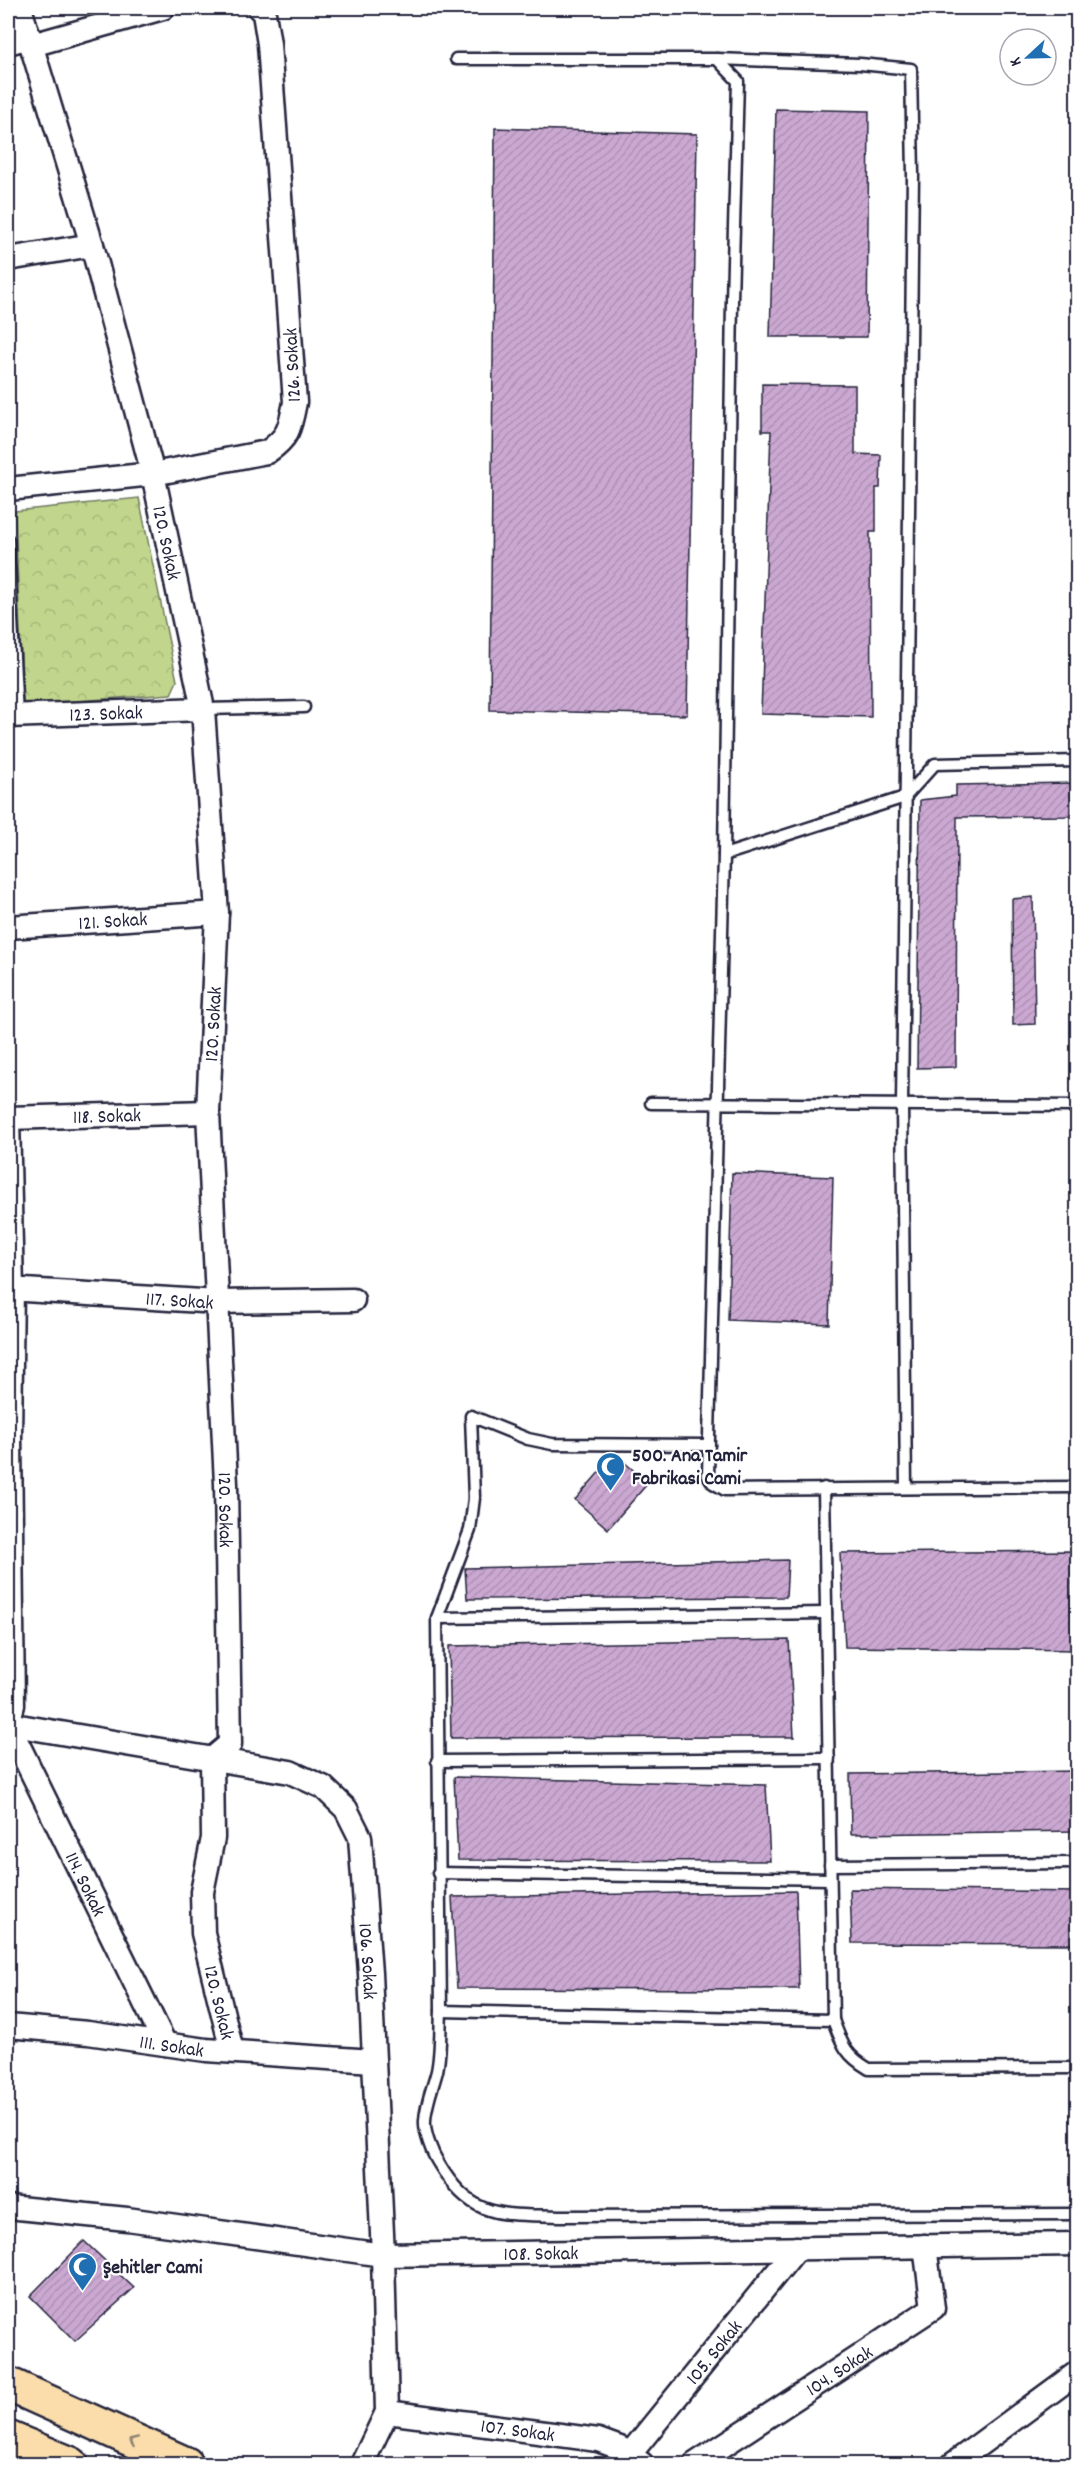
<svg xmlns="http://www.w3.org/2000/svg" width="1085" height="2472" font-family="Dekko,sans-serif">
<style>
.forest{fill:url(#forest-crowns);stroke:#727c64;stroke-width:1.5}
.building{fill:url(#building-hatch);stroke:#22223b;stroke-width:1.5}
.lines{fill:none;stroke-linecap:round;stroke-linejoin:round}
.lane-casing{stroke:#22223b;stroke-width:15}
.street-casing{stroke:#22223b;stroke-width:27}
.primary-casing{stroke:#22223b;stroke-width:38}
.lane{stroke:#fff;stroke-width:10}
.street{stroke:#fff;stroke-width:22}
.primary{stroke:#faddab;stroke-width:33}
.oneway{stroke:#8e8073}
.labels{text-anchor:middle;stroke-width:4.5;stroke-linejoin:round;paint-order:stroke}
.street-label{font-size:20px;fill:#22223b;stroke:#fff}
.poi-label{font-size:20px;font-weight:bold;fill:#22223b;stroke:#fff;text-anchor:start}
</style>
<defs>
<pattern id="forest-crowns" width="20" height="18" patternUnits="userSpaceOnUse" patternTransform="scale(1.5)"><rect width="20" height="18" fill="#c1d68c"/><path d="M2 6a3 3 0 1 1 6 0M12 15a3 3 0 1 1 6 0" fill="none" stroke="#a6b77a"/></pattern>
<pattern id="building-hatch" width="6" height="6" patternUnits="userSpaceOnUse" patternTransform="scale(1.5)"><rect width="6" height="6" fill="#cba8d1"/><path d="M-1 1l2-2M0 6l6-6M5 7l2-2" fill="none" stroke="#ae90b4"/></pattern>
</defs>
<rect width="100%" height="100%" fill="#fff"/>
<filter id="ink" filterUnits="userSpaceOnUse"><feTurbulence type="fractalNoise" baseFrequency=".0167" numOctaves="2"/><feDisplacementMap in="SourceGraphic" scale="12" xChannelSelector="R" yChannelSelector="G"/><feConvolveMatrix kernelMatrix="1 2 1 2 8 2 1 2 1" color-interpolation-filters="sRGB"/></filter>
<g filter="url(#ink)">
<polygon class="forest" points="139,498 177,681 171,694 23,705 15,511"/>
<g class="building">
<polygon points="776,109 869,111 867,337 770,337"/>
<polygon points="495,128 697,134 687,715 490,710"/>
<polygon points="762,384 855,385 855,454 881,455 880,488 876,488 876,532 870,532 871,717 761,714 771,431 762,431"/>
<polygon points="1077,783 1077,816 957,817 956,1067 917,1068 920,800 956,796 956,785"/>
<polygon points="1033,897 1035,1024 1013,1025 1012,899"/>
<polygon points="732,1173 833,1177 829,1324 728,1320"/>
<polygon points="615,1454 648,1483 608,1529 575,1500"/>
<polygon points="1077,1551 1077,1650 845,1647 840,1553"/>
<polygon points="788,1560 786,1597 467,1599 465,1568"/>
<polygon points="789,1640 794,1737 451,1738 449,1646"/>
<polygon points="1077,1771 1077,1831 851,1834 850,1774"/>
<polygon points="454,1777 766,1785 770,1861 458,1860"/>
<polygon points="850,1889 1077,1892 1077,1944 852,1943"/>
<polygon points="796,1891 799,1989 457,1988 452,1897"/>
<polygon points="84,2241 134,2288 75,2341 30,2296"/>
</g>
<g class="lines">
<defs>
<g id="lane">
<polyline points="456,59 717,59 738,81 732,300 724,855"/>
<polyline points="717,59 860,64 911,69 913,175 902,1105 906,1488"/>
<polyline points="8,540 17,716"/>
<polyline points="203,709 304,707"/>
<polyline points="1078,761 935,764 905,797 724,855 708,1475 713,1483 725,1490 1078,1487"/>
<polyline points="651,1103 1078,1106"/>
<polyline points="709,1445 552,1444 528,1439 471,1416 474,1498 470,1530 437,1618 441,2011 833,2020 824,1488"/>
<polyline points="437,1618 826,1613"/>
<polyline points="437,1761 829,1758"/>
<polyline points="830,1865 1078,1863"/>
<polyline points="438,1873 830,1879"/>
<path d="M441,2011c-1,19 0,41 -4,60 -4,16 -11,32 -12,49 -1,13 7,33 14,44 33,56 62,50 121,52l518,-2"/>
<path d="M833,2020c9,24 12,35 36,49l209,-1"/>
</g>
<g id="street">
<path id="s1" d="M20,8l72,237 61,229 50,235 14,204 -9,199 18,372 4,260 -18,15 1,79 -11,54 1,41 29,118"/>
<polyline points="8,43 30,37"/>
<polyline points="32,45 163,8"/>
<polyline points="8,259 92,245"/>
<path d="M8,489l145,-15 114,-22c22,-15 23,-24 28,-50l-26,-358 -5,-31 -5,-5"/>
<path id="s2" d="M8,716l195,-7"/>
<path id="s3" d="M8,927l209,-14"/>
<path id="s4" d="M8,1118l200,-6"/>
<path id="s5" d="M8,1289l210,13 135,-2"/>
<path id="s6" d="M8,1724l282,48 33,15 23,22 14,28 10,136 13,282 4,157 -25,52"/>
<polyline points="8,1724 13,1705 10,1437 12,1289 8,1117"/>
<path id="s7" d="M8,1724l157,320"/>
<path id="s8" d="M8,2026l80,7 118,17 168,11"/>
<path id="s9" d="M8,2207l119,12 256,36 695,-11"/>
<path id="s10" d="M387,2412l211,28 22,8 22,16"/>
<path id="s11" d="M630,2454l167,-206"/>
<path id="s12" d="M695,2464l238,-156 -8,-62"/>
<polyline points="953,2464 1078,2372"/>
</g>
<g id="primary">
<polyline points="8,2384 186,2464"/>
<polyline points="8,2438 71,2464"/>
</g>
</defs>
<use href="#lane" class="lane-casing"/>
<use href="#street" class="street-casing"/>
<use href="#primary" class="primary-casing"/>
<use href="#lane" class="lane"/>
<use href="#street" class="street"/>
<use href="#primary" class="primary"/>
</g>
<defs><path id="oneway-chevron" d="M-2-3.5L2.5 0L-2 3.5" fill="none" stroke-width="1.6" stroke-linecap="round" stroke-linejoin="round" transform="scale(1.5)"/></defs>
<use class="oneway" href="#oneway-chevron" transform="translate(133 2441) rotate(-156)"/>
</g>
<defs>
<symbol id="mosque-pin" viewBox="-11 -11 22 30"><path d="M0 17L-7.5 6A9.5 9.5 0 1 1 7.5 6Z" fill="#1f6fb2" stroke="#fff"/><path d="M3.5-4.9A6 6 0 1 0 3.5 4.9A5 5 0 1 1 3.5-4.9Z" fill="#fff"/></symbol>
</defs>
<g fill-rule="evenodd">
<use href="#mosque-pin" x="594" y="1450" width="33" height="45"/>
<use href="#mosque-pin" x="66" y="2250" width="33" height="45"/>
</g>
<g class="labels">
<g class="street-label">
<text transform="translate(291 365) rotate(-93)" y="7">126. Sokak</text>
<text dy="7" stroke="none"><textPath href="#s1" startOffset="555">120. Sokak</textPath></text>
<text dy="7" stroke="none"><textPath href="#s2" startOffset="98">123. Sokak</textPath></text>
<text dy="7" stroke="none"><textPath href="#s3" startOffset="105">121. Sokak</textPath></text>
<text transform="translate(212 1024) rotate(-87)" y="7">120. Sokak</text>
<text dy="7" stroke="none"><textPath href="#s4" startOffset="99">118. Sokak</textPath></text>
<text dy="7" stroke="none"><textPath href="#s5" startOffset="172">117. Sokak</textPath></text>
<text dy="7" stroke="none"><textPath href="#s1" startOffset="1527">120. Sokak</textPath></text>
<text dy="7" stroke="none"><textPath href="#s7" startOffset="178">114. Sokak</textPath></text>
<text dy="7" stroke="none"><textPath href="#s6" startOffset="510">106. Sokak</textPath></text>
<text dy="7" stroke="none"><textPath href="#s1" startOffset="2031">120. Sokak</textPath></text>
<text dy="7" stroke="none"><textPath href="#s8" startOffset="165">111. Sokak</textPath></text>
<text dy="7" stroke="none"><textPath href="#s9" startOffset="536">108. Sokak</textPath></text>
<text dy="7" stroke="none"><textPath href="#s11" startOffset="132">105. Sokak</textPath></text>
<text dy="7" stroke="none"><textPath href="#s12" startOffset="172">104. Sokak</textPath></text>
<text dy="7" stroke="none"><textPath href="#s10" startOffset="132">107. Sokak</textPath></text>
</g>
<g class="poi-label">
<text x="632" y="1461">500. Ana Tamir<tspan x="632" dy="23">Fabrikasi Cami</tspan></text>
<text x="103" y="2273">Şehitler Cami</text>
</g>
</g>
<rect width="1085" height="2472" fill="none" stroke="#fff" stroke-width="30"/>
<rect x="15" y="15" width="1055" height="2442" fill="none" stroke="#22223b" stroke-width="2" filter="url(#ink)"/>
<g transform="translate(1028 57) rotate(248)"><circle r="28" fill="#ffffff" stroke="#a7a7b1" stroke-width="1.5"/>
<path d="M0-4.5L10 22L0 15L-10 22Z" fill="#1f6fb2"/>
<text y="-9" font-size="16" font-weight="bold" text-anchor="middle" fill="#22223b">K</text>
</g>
</svg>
